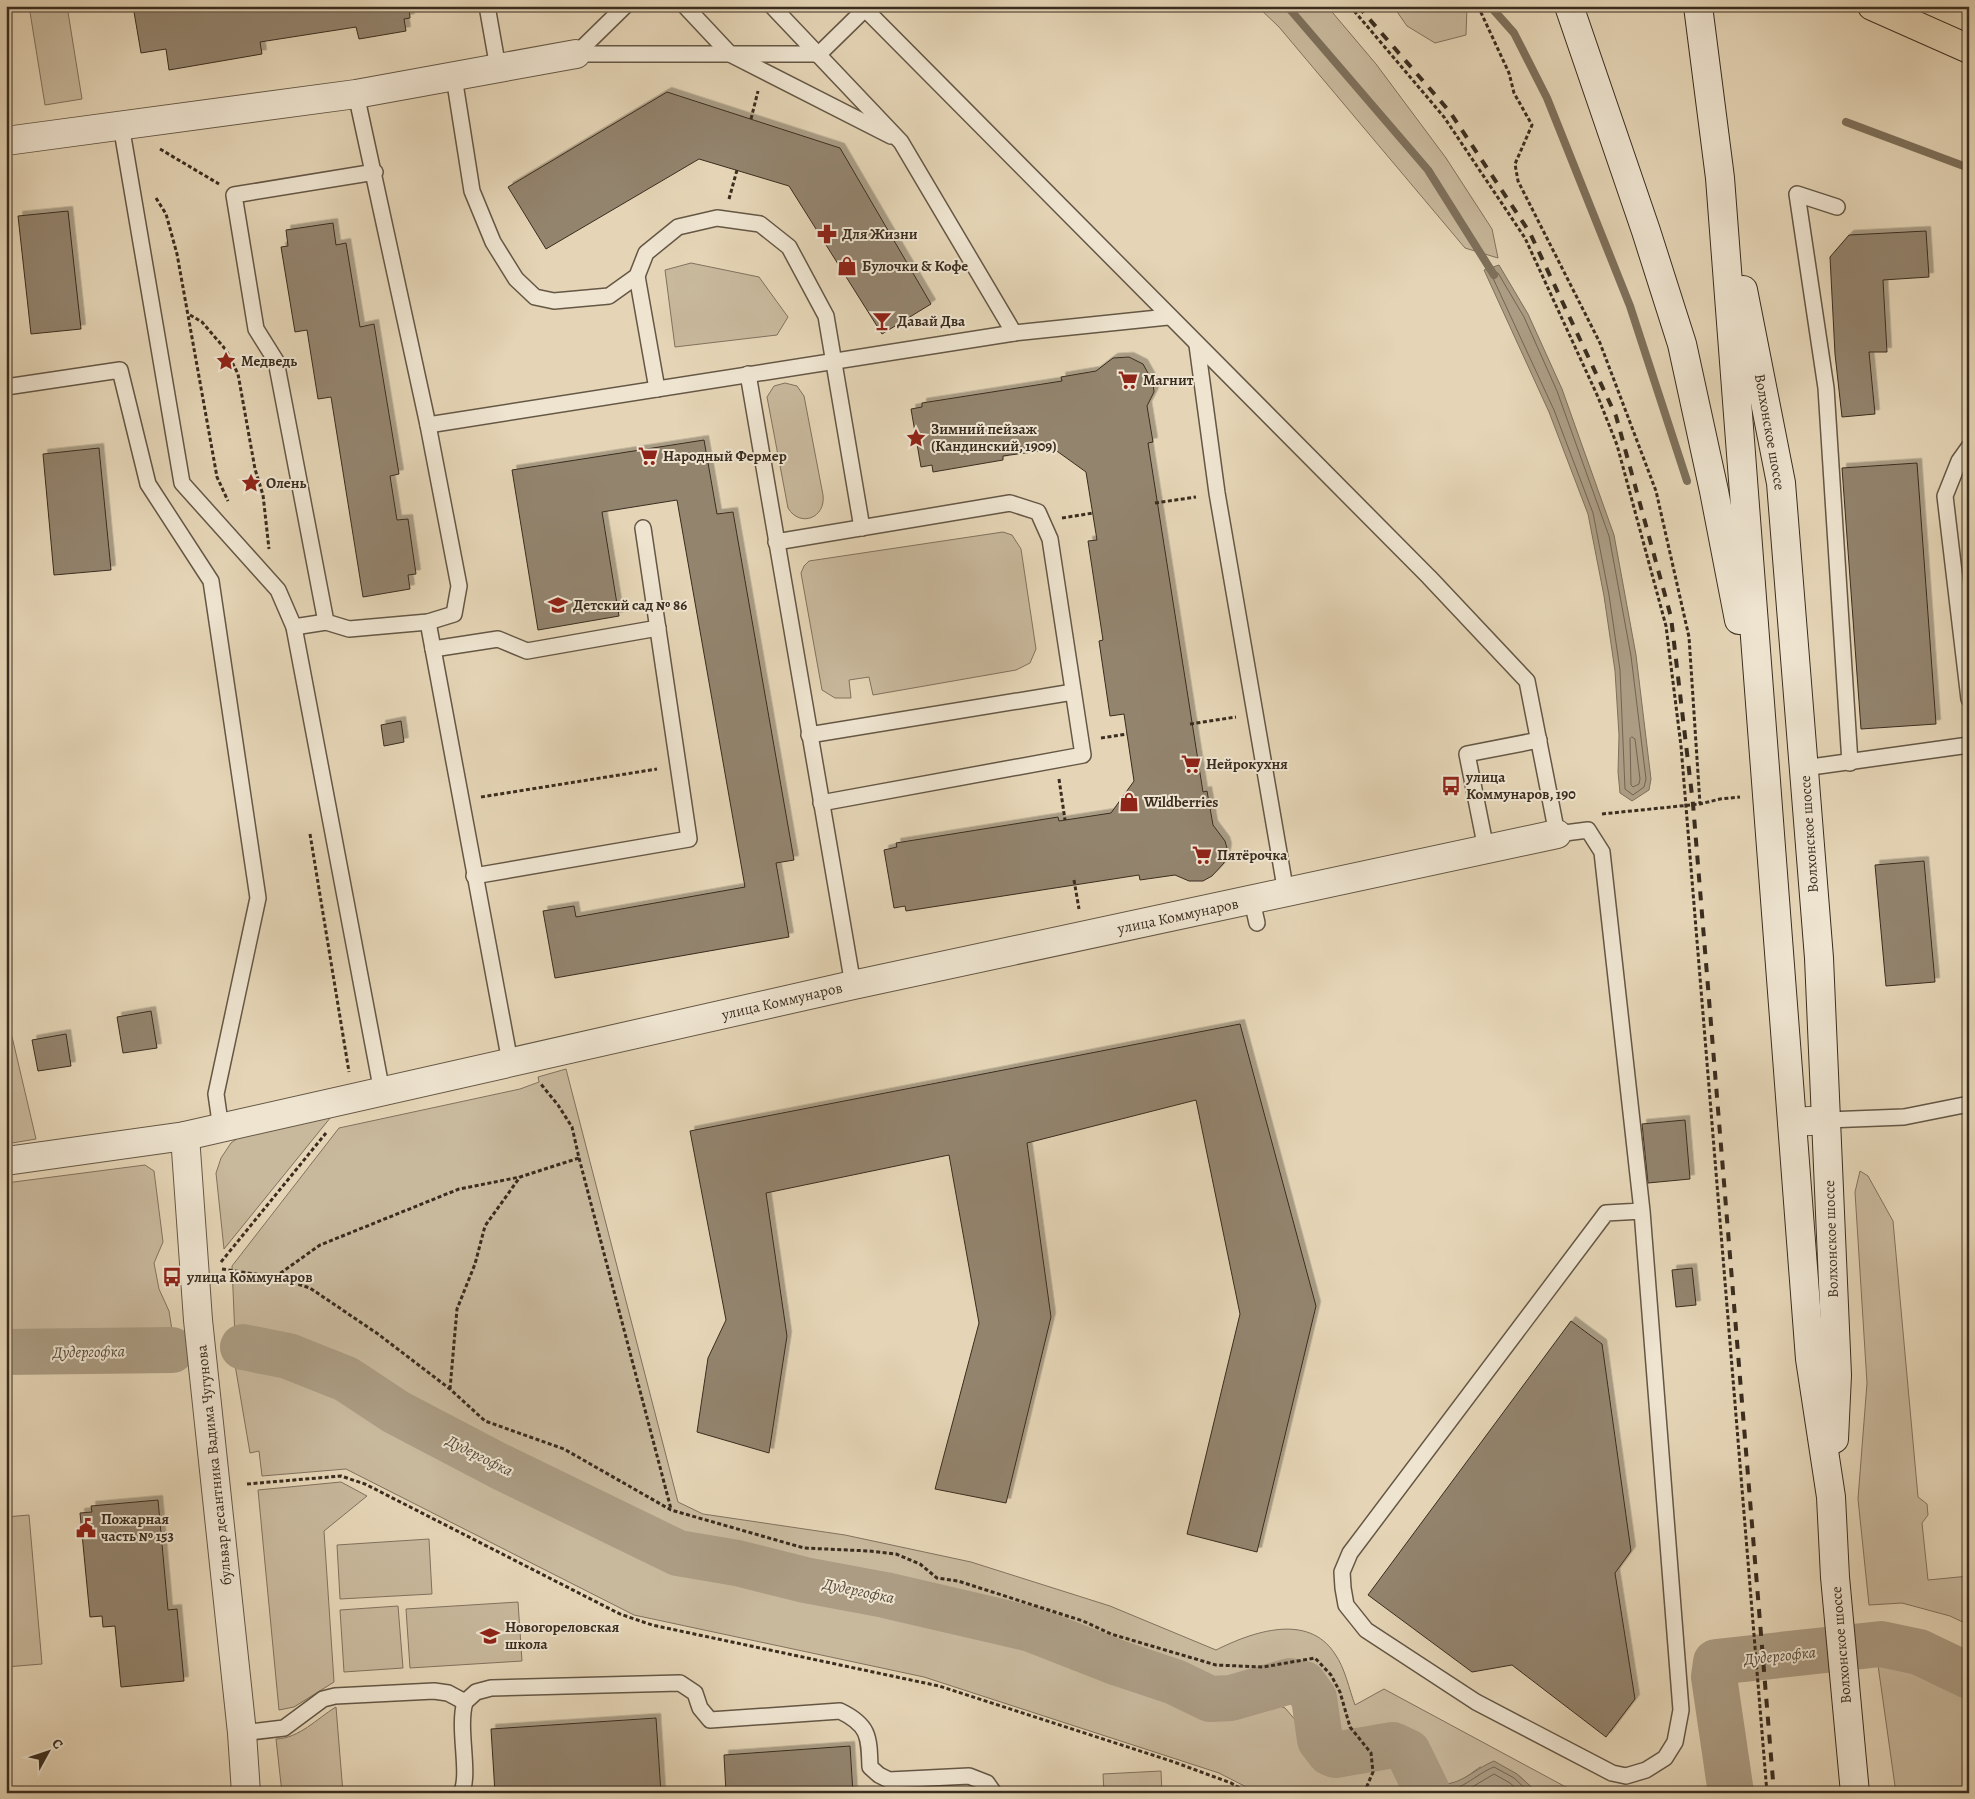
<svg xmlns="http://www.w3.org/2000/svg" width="1975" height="1799" font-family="Alegreya,serif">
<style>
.green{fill:#c8b89c;stroke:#81725e}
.water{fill:#ab9c83;stroke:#7e705b}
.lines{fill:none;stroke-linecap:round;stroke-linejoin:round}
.shore{stroke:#726451;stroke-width:1}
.stream{stroke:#7e705b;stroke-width:8}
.river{stroke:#ab9c83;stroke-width:46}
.building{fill:#93846e;stroke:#3a2d1f;filter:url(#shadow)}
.lane-casing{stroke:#655745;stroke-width:18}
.street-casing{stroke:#655745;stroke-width:30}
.secondary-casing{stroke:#3a2d1f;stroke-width:30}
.highway-casing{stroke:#3a2d1f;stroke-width:30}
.path{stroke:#3a2d1f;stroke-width:3;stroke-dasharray:4 2.5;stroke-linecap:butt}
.lane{stroke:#eee4d0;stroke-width:15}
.street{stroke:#eee4d0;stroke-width:28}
.secondary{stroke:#eee4d0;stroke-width:28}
.highway{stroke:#e5d5b6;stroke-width:28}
.rail{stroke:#3a2d1f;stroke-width:4;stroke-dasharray:9 9;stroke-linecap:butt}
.labels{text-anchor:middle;stroke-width:4;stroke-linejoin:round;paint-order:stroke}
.poi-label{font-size:15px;font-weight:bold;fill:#3a2d1f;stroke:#eee4d0;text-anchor:start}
.street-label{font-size:15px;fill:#3a2d1f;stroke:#eee4d0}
.water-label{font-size:16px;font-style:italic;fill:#564938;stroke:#eee4d0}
</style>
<defs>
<filter id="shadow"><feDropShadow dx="4.5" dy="-4.5" stdDeviation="0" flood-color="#0004"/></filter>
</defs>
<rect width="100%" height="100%" fill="#e5d5b6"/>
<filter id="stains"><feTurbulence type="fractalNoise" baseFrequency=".004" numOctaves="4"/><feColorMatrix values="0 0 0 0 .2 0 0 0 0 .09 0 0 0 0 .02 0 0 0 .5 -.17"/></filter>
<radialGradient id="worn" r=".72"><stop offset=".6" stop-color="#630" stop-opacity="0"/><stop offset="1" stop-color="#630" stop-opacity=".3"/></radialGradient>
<g class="green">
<polygon points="29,6 67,6 82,99 45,105"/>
<polygon points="1257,6 1327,6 1376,64 1446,158 1492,229 1498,258 1465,248 1279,27"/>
<polygon points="1393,6 1467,6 1466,35 1435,43 1407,26"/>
<polygon points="691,263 759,277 788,317 777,335 675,347 665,270"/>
<path d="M785,383l12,3 7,10 19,99c3,23 -23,33 -35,13l-21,-111 7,-11z"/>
<polygon points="1003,532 1012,535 1021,549 1036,649 1030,663 1016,670 873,695 869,677 849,680 851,698 835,698 822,690 801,573 804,566 809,561"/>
<polygon points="6,1011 36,1139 6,1144"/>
<path d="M566,1069l112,433 25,12 142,21 126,27 139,44 106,44c36,-18 92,-38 119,4 10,14 14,35 20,51l29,-16 193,104h-39l-21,-19 -37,-7c-17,12 -25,21 -47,16l-19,-37 -19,-10 -47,13 -17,-5 -16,-59 -27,-13 -60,23 -225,-85 -65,-22 -225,-38 -64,-20 -338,-172 -76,-21 -3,-71 107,-138 181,-39 19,-7 -1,-5z"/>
<polygon points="335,1112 224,1249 216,1173 221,1158 231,1143 246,1132"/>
<polygon points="145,1165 154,1171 163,1242 154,1263 159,1289 169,1311 174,1343 6,1345 6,1183"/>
<polygon points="1860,1171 1868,1176 1893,1221 1918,1497 1927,1504 1928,1515 1922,1523 1928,1580 1969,1576 1969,1625 1950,1616 1902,1603 1869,1605 1858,1499 1867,1383 1855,1192"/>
<polygon points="233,1353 299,1365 653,1550 698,1564 1023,1634 1192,1701 1212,1705 1238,1702 1270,1702 1285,1708 1298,1723 1312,1750 1332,1760 1389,1753 1408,1760 1425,1793 1258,1793 1219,1773 924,1677 634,1615 346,1469 262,1476 259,1451 250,1453"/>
<polygon points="341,1482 367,1496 324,1531 334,1682 294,1707 279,1710 258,1490"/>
<polygon points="29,1515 42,1664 6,1667 6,1517"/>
<polygon points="429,1539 432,1594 340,1599 337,1545"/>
<polygon points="518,1602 522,1661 410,1668 406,1609"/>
<polygon points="398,1606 403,1668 344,1672 340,1610"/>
<polygon points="1877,1658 1944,1674 1969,1692 1969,1793 1896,1793"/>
<path d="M336,1707l7,86h-61l-6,-54c24,-1 40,-20 60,-32z"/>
<polygon points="1161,1771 1162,1793 1087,1793 1104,1792 1103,1774"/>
</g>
<g class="water">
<polygon points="1499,265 1528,314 1562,389 1614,535 1636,655 1651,779 1649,790 1632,801 1620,793 1618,772 1619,735 1615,671 1604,596 1588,514 1549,412 1484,270"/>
<path d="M1494,1761l23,13 21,19h-107l2,-10c25,6 39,-13 61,-22z"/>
</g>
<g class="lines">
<g class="shore">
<polygon points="1493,272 1498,273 1524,317 1557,391 1609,536 1631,656 1646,779 1644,787 1633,795 1625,789 1620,670 1609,595 1593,513 1554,410 1492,276"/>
<polygon points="1632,737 1635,739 1640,779 1639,784 1633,787 1631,785 1630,739"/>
<path d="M1436,1793l2,-3c22,4 37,-16 56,-23l20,11 16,15"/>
<polyline points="1462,1793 1494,1774 1510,1783 1521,1793"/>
</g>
<g class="stream">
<polyline points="1287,6 1428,170 1494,275"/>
<polyline points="1490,6 1514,33 1547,98 1630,306 1687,481"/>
<polyline points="1846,122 1969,168"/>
<polyline points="1715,1653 1716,1662"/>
</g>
<g class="river">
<polyline points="243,1347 288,1356 346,1379 396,1412 499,1466 678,1553 737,1563 805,1580 885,1595 1031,1629 1118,1663 1175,1682 1210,1699 1231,1698 1290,1681 1304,1684 1314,1698 1320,1740 1330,1753 1335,1755 1393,1745 1408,1752 1428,1793"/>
<polyline points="6,1352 172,1350"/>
<polyline points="1731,1793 1714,1677 1716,1662 1881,1644 1919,1652 1969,1676"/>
</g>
</g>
<g class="building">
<polygon points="133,6 409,6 410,18 404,19 406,31 359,39 356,27 260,42 262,54 169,70 166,49 141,53"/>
<polygon points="667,92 840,148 931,304 882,334 789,186 699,159 546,249 508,187"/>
<polygon points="68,211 81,329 31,334 18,216"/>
<polygon points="333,223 336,245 346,243 360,327 374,324 399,474 390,476 397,520 408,519 416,574 408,575 410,589 363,597 331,397 318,399 307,330 295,332 281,247 288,246 286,230"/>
<polygon points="1926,231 1929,277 1883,280 1887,352 1869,352 1875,414 1842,417 1835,354 1830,257 1849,235"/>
<polygon points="1129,357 1143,364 1153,382 1154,392 1147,406 1153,442 1148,443 1203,792 1207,791 1213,825 1225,841 1227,848 1224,863 1212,876 1203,881 1189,881 1175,875 1140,880 1139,875 906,911 905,906 894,908 884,850 897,847 896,843 1058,817 1059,821 1111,813 1134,781 1124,714 1110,716 1099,641 1103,640 1088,541 1097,540 1086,472 1054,449 1003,456 1003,460 933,472 932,465 921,467 911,409 922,407 922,403 1062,381 1061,377 1096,371 1113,358"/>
<polygon points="704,440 717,514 733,512 794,860 776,863 789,937 555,978 543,911 574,906 576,917 745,887 677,500 602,512 619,616 538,630 512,470"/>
<polygon points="99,448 111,570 54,575 43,454"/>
<polygon points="1917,463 1936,724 1861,729 1842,468"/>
<polygon points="401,721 404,742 384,746 381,725"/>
<polygon points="1924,861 1935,982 1886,986 1875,865"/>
<polygon points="151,1011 157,1048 123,1053 117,1017"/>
<polygon points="1240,1024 1316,1306 1257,1552 1187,1534 1240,1314 1196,1100 1027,1143 1051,1317 1006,1503 935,1489 979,1323 949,1155 766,1193 787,1336 769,1453 697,1432 708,1358 726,1320 690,1131"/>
<polygon points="66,1034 71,1066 38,1071 32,1040"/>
<polygon points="1685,1120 1690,1179 1648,1183 1642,1124"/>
<polygon points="1692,1268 1696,1305 1676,1307 1672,1270"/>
<polygon points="1571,1321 1602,1344 1631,1551 1615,1573 1635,1699 1606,1737 1512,1665 1472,1672 1368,1595"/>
<polygon points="158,1500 168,1610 177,1609 184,1681 121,1687 115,1626 103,1627 102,1616 90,1617 80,1513 92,1512 91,1506"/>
<polygon points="656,1718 661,1793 495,1793 491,1729"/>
<polygon points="850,1746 853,1793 726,1793 724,1755"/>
</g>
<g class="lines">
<defs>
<g id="lane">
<polyline points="487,6 498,68"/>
<polyline points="685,6 730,54 891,136"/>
<polyline points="772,6 901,142 1014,333"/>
<polyline points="862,6 1429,577 1527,681 1557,834 1588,830 1602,852 1642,1211 1681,1710 1675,1742 1665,1758 1646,1770 1626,1776 1612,1773 1476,1702 1366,1630 1346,1605 1343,1588 1342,1572 1350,1553 1606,1213 1642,1211"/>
<polyline points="576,54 819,54 865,9"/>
<polyline points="576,54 625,6"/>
<polyline points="454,77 472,191 493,242 516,279 535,297 554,301 609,296 637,276 646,253 678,227 717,218 760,224 789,247 826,316 862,528"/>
<polyline points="356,94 428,425 459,586 454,614 428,622 349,629 326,622 276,361 256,329 234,195 375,172"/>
<polyline points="121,125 182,483 278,590 294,627 382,1092"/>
<polyline points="1837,207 1797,194 1826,388 1850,763"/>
<polyline points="637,276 657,389"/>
<polyline points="1197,345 1217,493 1286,893"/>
<polyline points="748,374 853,985"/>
<polyline points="6,387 120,370 148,484 211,581 258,898 216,1094 221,1129"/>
<polyline points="428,425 1014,333 1168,317"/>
<polyline points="1969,447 1959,461 1945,496 1969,699"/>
<polyline points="776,542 1010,503 1038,512 1050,539 1083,755 821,803"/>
<polyline points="428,622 510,1062"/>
<polyline points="294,627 326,622"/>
<polyline points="433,649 498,639 527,651 658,628"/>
<polyline points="809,735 1073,692"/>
<polyline points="1804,768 1969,745"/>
<polyline points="1486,849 1467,754 1539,740"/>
<polyline points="474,876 689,839 643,528"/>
<polyline points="1252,901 1257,923"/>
<polyline points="1827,1120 1904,1117 1969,1104"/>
<path d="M242,1733l42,-5 39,-29 12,-3 99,-5 14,2 17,9 11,-10 15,-4 189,-5 15,10 5,15 10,12 130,-9c29,14 29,25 30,56l9,8 10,5 80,-4 18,7 7,10"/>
<path d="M461,1793c10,-18 -4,-64 4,-91"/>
</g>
<g id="street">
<polyline points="6,141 356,94 576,54"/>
<polyline points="1792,1122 1827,1120"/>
<polyline points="185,1136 198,1320 242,1733 246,1793"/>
<polyline points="6,1161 185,1136 853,985 1557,834"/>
</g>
<g id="secondary">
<polyline points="1569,6 1646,231 1682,344 1714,491 1739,620"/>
<polyline points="1698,6 1720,178 1810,1359 1831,1497 1835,1577 1855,1793"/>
<polyline points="1743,290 1781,483 1819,958 1837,1375 1834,1439"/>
</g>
<polyline id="highway" points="1872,6 1969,49"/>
</defs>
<use href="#lane" class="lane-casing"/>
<use href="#street" class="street-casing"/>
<use href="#secondary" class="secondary-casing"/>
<use href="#highway" class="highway-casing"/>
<g class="path">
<polyline points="1350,6 1444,117 1525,238 1598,397 1617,445 1666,626 1681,746 1767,1793"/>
<polyline points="1478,6 1509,73 1514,93 1532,125 1515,164 1518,181 1600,343 1656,491 1689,637 1700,804"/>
<polyline points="751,119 758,91"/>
<polyline points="160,149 219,184"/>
<polyline points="156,198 166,214 177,254 217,477 228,501"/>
<polyline points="729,199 737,170"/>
<polyline points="190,315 202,322 226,350 238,374 255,469 263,495 269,549"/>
<polyline points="1155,503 1196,497"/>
<polyline points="1062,518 1093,513"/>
<polyline points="1190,724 1236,717"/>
<polyline points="1101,738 1127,734"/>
<polyline points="1059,779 1065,820"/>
<polyline points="481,797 657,769"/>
<polyline points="1602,814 1700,804 1720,799 1740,797"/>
<polyline points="310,834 349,1072"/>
<polyline points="1074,880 1079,909"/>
<polyline points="579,1158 671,1509"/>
<polyline points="221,1262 326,1133"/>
<polyline points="222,1269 275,1277 310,1288 378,1334 450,1389 485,1421 564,1449 671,1510 804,1548 869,1551 896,1554 920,1564 937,1578 958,1581 1083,1621 1111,1634 1216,1665 1263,1667 1315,1658 1331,1675 1340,1692 1350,1727 1371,1753 1373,1772 1364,1793"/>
<polyline points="275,1277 320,1245 459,1189 520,1177 579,1158 572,1127 558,1105 540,1083"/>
<polyline points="450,1389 457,1309 475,1264 485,1226 520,1177"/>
<polyline points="247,1484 341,1476 365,1484 620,1614 652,1625 939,1686 1174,1762 1231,1783 1248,1793"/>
</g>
<use href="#lane" class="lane"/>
<use href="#street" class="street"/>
<use href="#secondary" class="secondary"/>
<use href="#highway" class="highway"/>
<polyline class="rail" points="1358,6 1450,112 1530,233 1616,416 1671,617 1693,804 1774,1793"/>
</g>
<defs>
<symbol id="pharmacy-bare" viewBox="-9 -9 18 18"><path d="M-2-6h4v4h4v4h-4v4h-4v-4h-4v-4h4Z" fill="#8f2418" stroke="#eee4d0" stroke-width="2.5" paint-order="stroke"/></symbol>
<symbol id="shop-bare" viewBox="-9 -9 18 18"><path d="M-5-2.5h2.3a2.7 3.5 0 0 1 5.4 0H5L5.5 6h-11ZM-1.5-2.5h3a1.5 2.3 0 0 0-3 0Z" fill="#8f2418" stroke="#eee4d0" stroke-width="2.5" paint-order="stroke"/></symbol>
<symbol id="bar-bare" viewBox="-9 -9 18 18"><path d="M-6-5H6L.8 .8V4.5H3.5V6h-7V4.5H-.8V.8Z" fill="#8f2418" stroke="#eee4d0" stroke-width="2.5" paint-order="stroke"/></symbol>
<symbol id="sight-bare" viewBox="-9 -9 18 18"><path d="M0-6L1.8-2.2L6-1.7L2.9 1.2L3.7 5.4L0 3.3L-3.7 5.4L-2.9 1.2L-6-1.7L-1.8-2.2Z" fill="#8f2418" stroke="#eee4d0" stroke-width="2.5" paint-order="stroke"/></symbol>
<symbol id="supermarket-bare" viewBox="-9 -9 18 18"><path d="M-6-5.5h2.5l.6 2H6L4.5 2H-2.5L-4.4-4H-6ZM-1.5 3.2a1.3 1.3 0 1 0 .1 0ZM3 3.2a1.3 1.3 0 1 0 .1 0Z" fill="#8f2418" stroke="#eee4d0" stroke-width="2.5" paint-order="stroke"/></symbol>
<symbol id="school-bare" viewBox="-9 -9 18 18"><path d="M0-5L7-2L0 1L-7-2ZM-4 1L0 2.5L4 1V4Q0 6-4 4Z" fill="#8f2418" stroke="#eee4d0" stroke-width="2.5" paint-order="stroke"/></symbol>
<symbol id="bus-bare" viewBox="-9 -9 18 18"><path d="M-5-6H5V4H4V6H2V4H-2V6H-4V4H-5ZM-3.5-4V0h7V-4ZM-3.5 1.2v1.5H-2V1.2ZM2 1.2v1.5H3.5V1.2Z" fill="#8f2418" stroke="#eee4d0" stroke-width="2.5" paint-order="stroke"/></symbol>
<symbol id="civic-bare" viewBox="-9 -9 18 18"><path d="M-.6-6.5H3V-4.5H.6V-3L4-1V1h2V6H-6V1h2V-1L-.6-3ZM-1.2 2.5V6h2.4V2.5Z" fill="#8f2418" stroke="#eee4d0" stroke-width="2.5" paint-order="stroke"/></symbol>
</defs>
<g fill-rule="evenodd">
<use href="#pharmacy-bare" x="813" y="220" width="28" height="28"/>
<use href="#shop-bare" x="833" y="252" width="28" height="28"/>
<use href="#bar-bare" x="868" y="307" width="28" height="28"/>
<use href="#sight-bare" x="212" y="347" width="28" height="28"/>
<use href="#supermarket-bare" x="1114" y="366" width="28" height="28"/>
<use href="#sight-bare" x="902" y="424" width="28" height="28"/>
<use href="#supermarket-bare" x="634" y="442" width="28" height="28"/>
<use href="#sight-bare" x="237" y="469" width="28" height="28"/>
<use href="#school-bare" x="544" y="591" width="28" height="28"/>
<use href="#supermarket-bare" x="1177" y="750" width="28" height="28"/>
<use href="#bus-bare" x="1437" y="772" width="28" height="28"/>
<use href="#shop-bare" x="1115" y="788" width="28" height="28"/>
<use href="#supermarket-bare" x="1188" y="841" width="28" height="28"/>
<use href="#bus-bare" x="158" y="1263" width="28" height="28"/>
<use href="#civic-bare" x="72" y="1514" width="28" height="28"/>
<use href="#school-bare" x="476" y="1622" width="28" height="28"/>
</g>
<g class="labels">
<g class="poi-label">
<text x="842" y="239">Для Жизни</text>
<text x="862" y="271">Булочки &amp; Кофе</text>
<text x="897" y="326">Давай Два</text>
<text x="241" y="366">Медведь</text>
<text x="1143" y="385">Магнит</text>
<text x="931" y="434">Зимний пейзаж<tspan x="931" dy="17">(Кандинский, 1909)</tspan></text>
<text x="663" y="461">Народный Фермер</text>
<text x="266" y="488">Олень</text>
<text x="573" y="610">Детский сад № 86</text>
<text x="1206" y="769">Нейрокухня</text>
<text x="1466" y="782">улица<tspan x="1466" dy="17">Коммунаров, 190</tspan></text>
<text x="1144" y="807">Wildberries</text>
<text x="1217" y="860">Пятёрочка</text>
<text x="187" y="1282">улица Коммунаров</text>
<text x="101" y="1524">Пожарная<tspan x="101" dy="17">часть № 153</tspan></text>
<text x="505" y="1632">Новогореловская<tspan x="505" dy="17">школа</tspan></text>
</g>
<g class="street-label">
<text transform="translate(1770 432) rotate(80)" y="5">Волхонское шоссе</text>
<text transform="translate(1809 834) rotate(-94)" y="5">Волхонское шоссе</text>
<text transform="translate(1178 916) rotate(-12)" y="5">улица Коммунаров</text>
<text transform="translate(782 1001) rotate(-13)" y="5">улица Коммунаров</text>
<text transform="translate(1831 1239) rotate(-92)" y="5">Волхонское шоссе</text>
<text transform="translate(214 1465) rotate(-96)" y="5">бульвар десантника Вадима Чугунова</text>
<text transform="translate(1841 1645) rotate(-95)" y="5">Волхонское шоссе</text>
</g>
<g class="water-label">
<text transform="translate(89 1351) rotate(-1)" y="6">Дудергофка</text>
<text transform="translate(480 1455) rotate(27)" y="6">Дудергофка</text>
<text transform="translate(859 1590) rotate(12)" y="6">Дудергофка</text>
<text transform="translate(1780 1655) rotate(-6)" y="6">Дудергофка</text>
</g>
</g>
<rect width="1975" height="1799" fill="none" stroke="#e5d5b6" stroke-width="25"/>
<rect x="8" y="8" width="1960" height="1784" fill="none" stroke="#3a2d1f" stroke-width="2.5"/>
<rect x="12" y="12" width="1950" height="1774" fill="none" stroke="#3a2d1f"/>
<g transform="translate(48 1752) rotate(50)" stroke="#eee4d0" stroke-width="4" paint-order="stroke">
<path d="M0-4L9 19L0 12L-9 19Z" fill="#3a2d1f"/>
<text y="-8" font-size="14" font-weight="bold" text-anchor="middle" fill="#3a2d1f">С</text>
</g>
<rect width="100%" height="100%" filter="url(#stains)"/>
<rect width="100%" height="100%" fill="url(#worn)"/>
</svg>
